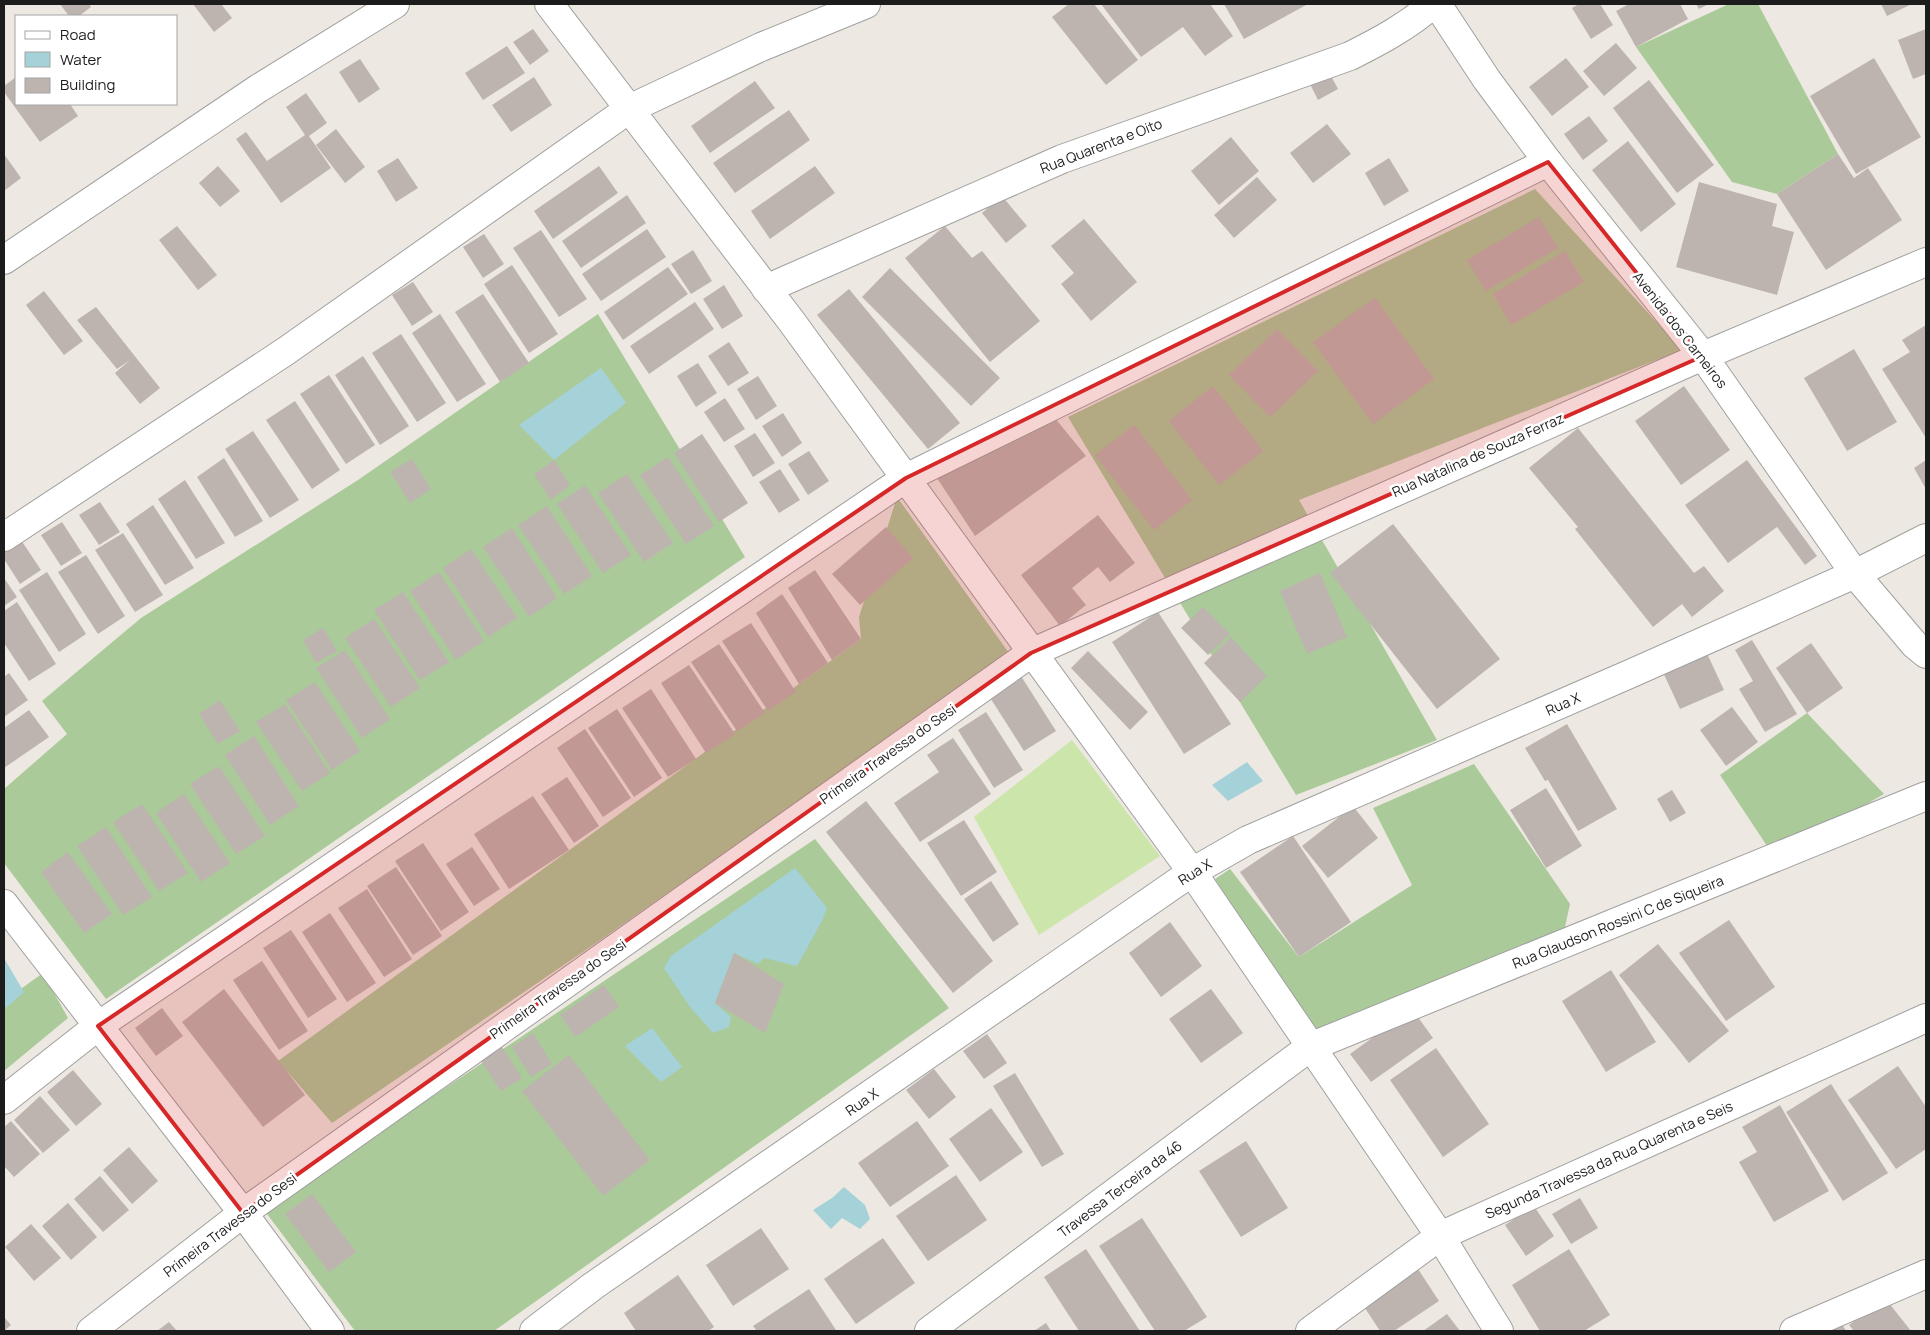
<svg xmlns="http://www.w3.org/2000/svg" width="1930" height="1335" font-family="Manrope,sans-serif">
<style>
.grass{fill:#cce5ab}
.forest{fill:#abca99}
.water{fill:#a5d1d8}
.building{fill:#bdb4af}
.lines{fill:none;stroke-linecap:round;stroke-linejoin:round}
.minor-casing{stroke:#a0a0a0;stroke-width:30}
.minor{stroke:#fff;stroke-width:28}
.marked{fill:#d62828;fill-opacity:0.2;stroke:#d62828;stroke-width:4;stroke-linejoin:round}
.labels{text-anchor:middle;stroke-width:5;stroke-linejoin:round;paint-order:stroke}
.street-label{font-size:14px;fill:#1c1c1c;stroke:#fff}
</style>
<rect width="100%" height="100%" fill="#ede9e2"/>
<polygon class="grass" points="1072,740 1160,856 1039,935 974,817"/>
<g class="forest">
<polygon points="1729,4 1758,4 1838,154 1777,194 1732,182 1636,47"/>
<polygon points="1535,189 1682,350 1299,500 1437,740 1296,795 1068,417"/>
<polygon points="598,314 745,557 106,999 4,863 4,789 67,734 42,701 141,618 358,480"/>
<polygon points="897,497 1009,653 599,941 332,1123 278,1061 861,639 859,617"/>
<polygon points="1807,713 1884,794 1775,858 1720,775"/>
<polygon points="1474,764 1570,904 1565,927 1318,1036 1215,879 1230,869 1299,957 1412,885 1373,808"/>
<polygon points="815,839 949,1008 494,1331 355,1331 264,1210"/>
<polygon points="43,973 68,1018 4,1071 4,1001"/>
</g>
<g class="water">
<polygon points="601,368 626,403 554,460 519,425"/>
<polygon points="1247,762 1263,781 1228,801 1212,785"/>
<polygon points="795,868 827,908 822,921 797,966 764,958 758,964 734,953 715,1003 731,1017 729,1027 713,1033 690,1007 664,968 671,956"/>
<polygon points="4,958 24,992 6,1008 4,1003"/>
<polygon points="652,1028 682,1067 661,1082 625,1046"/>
<polygon points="844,1187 865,1205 870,1219 860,1229 842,1218 831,1229 813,1210 832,1198"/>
</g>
<g class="building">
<polygon points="60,4 89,4 91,7 79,16 69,16"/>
<polygon points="193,4 221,4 232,18 214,32"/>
<polygon points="1069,4 1094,4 1138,60 1106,85 1052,17"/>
<polygon points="1101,4 1210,4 1233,36 1205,56 1183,27 1141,57"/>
<polygon points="1224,4 1308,4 1244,39"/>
<polygon points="1579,4 1600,4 1613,25 1591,39 1572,8"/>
<polygon points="1629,4 1680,4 1688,19 1636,47 1616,11"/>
<polygon points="1696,4 1709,4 1699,9"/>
<polygon points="1881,4 1912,4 1887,16"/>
<polygon points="533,29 549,51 530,65 513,42"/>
<polygon points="1926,29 1926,74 1913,79 1898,40"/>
<polygon points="1616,43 1637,68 1604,96 1583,71"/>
<polygon points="507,46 525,73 483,100 465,73"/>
<polygon points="1566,58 1589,87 1552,116 1529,87"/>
<polygon points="1874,58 1921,137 1856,174 1810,96"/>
<polygon points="360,59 380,89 359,103 339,72"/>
<polygon points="1329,72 1338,89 1318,100 1309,82"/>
<polygon points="16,77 16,104 70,104 78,116 40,142 4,92 4,86"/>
<polygon points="534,77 552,105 511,132 492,105"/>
<polygon points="1649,80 1714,165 1677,193 1613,108"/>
<polygon points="755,81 775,108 710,153 691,126"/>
<polygon points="306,93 327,123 309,136 331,168 281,203 236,139 246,132 267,161 305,135 286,107"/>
<polygon points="789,110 810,140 735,193 713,163"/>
<polygon points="1589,116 1608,141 1583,160 1564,134"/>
<polygon points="1327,124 1351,154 1313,183 1290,153"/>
<polygon points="336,129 365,167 345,183 316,145"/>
<polygon points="1231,137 1259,171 1219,205 1191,171"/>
<polygon points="1628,141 1676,204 1641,232 1592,170"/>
<polygon points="4,154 21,178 4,191"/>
<polygon points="1838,154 1854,178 1868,168 1902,220 1826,270 1777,194"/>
<polygon points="398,158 418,188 396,202 377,171"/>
<polygon points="1389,158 1409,191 1384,206 1365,173"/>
<polygon points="218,166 240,191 220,207 199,183"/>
<polygon points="599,166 618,193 553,239 534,211"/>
<polygon points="815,166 835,193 770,239 751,211"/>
<polygon points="1257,177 1277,200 1234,238 1214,215"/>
<polygon points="1699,182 1777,204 1772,226 1794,232 1777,295 1676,267"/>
<polygon points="627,195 646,223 581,268 562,241"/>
<polygon points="1002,196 1027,226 1006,243 982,213"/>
<polygon points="1539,217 1558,248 1486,291 1467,260"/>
<polygon points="1084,219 1137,282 1091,321 1061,284 1074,273 1051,246"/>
<polygon points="177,226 217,275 198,290 159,240"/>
<polygon points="945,226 972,258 982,251 1040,321 990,362 905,258"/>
<polygon points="647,229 666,257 601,301 582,274"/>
<polygon points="541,230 587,299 559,317 513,248"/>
<polygon points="484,234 504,264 483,278 463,247"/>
<polygon points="693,250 712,281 691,294 671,264"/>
<polygon points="1565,251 1584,282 1511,325 1493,294"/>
<polygon points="512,265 558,334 529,353 484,284"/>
<polygon points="668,267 688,294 623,340 604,312"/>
<polygon points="890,268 1000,378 971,406 862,297"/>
<polygon points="413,282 433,312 412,326 392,295"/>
<polygon points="724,285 743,316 722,329 703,299"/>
<polygon points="849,289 960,423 928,449 817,315"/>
<polygon points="44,291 83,341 64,355 26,305"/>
<polygon points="483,294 529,363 500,382 455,312"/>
<polygon points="1375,298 1434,379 1373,424 1313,342"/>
<polygon points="695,302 714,329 649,374 630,346"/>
<polygon points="96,307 160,388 140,404 115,373 130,360 117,369 77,320"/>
<polygon points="440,314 486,384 457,402 412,333"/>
<polygon points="1926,325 1926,438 1882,369 1910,352 1902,340"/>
<polygon points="1277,329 1318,371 1270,417 1229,375"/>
<polygon points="401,334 446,403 417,422 372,353"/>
<polygon points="729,342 749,373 728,386 708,356"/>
<polygon points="1854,349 1897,422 1847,451 1804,378"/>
<polygon points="363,356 409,426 380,445 335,375"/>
<polygon points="698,363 717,393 696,407 677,376"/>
<polygon points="329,375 375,445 346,464 300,394"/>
<polygon points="758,376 777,406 756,420 737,389"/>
<polygon points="1213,386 1263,451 1219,485 1169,421"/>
<polygon points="1684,386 1730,450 1681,485 1635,421"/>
<polygon points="725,398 745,429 724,442 704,412"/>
<polygon points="295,401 340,470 312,489 266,420"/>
<polygon points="783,413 802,443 782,457 762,426"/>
<polygon points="1054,417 1086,456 975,536 935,475 1038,429"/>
<polygon points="1134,425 1192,500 1154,530 1095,455"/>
<polygon points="1578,428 1694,573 1704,566 1724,591 1692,617 1682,604 1653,627 1575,529 1578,527 1529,468"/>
<polygon points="253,431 299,500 270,518 225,449"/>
<polygon points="755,433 775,463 753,477 734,446"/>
<polygon points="702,434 748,503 719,522 674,453"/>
<polygon points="809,451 829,481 808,495 788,464"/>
<polygon points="668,457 714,526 686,544 640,475"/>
<polygon points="224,458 263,521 235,537 197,477"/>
<polygon points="412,459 431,489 410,503 390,472"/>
<polygon points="554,460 570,485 551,500 534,474"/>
<polygon points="1747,460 1817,556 1805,565 1777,527 1728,563 1685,505"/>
<polygon points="1926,460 1926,489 1914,468"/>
<polygon points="780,469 800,500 779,513 759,482"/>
<polygon points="627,474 673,543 644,562 598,493"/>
<polygon points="185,480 225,543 196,559 158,499"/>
<polygon points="585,485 631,555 603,573 557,504"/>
<polygon points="100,502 120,532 99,545 79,515"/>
<polygon points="153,505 194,568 165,585 126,524"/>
<polygon points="547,506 592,576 564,594 518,525"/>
<polygon points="1098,515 1135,563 1110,582 1098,567 1072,588 1086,605 1060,626 1021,575"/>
<polygon points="62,522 82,553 61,566 41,535"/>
<polygon points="1393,524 1500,659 1437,709 1330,573"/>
<polygon points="886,527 913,558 860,605 832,574"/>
<polygon points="512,528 557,598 529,617 483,547"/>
<polygon points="123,533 163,595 135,612 95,550"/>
<polygon points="21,540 41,570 20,584 4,559 4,551"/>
<polygon points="471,549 517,618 488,637 443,568"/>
<polygon points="86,555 125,616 98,634 58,572"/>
<polygon points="815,570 861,639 832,660 788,588"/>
<polygon points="47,572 86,634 59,652 19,590"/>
<polygon points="439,572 484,641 456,660 410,591"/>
<polygon points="1320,573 1347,637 1307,654 1280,591"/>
<polygon points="4,578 17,597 4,606"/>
<polygon points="403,592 449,662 420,680 374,610"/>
<polygon points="782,594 828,663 799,684 756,613"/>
<polygon points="17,602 56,664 29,681 4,643 4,611"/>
<polygon points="1203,607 1230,634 1208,655 1181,628"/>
<polygon points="1158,612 1231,724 1184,754 1112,642"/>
<polygon points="374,619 420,688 391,707 345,638"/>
<polygon points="751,623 796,692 768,711 722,641"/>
<polygon points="323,628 337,651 316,663 303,640"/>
<polygon points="1231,637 1267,676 1240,702 1204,663"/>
<polygon points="1752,640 1797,714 1765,732 1739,689 1753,681 1735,650"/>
<polygon points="1811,643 1843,688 1807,713 1776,668"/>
<polygon points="719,644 765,713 737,731 691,662"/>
<polygon points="1704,647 1724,690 1680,709 1661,668"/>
<polygon points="345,650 390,719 362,738 316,668"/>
<polygon points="1088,651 1148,712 1130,730 1071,668"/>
<polygon points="689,665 735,734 706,753 661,683"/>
<polygon points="9,673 28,700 4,717 4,677"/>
<polygon points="1021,676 1056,731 1024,751 989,696"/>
<polygon points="315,682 360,751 332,770 286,700"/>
<polygon points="651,689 696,759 668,777 622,708"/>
<polygon points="220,700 240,731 218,744 199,714"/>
<polygon points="285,704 330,773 302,791 256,722"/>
<polygon points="1732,707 1758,742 1726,766 1700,730"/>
<polygon points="617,709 662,778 634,797 588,728"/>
<polygon points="29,710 49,737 4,768 4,728"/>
<polygon points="986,712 1023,770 994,788 958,730"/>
<polygon points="1567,724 1617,809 1578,831 1548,780 1545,781 1525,748"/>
<polygon points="585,729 631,798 603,817 557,748"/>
<polygon points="254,736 299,806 270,825 225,755"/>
<polygon points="953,738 991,794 920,842 894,803 939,772 927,755"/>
<polygon points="219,766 265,836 236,854 190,784"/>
<polygon points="567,777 599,826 574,843 541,794"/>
<polygon points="1546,788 1582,846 1546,868 1510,810"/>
<polygon points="1672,790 1686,813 1670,822 1657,799"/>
<polygon points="184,794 230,863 201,882 156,813"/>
<polygon points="533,796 569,850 509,889 474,834"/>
<polygon points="866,801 993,961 953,993 826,832"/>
<polygon points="142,804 188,873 159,891 113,822"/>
<polygon points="1353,806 1378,838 1328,878 1302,846"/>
<polygon points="964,820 997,872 961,896 927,843"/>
<polygon points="106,827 152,897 123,915 77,846"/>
<polygon points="1293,836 1351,922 1299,957 1240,872"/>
<polygon points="423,843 469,912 441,931 395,861"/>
<polygon points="472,847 500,889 474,906 446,864"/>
<polygon points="68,852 112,914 84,933 41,872"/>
<polygon points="396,867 442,936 413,955 367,886"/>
<polygon points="991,881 1019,924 993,942 964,899"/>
<polygon points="367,889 412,959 384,977 338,908"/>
<polygon points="330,913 376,983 347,1002 302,932"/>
<polygon points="1729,920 1775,987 1726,1021 1679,953"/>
<polygon points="1170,922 1202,966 1161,997 1129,953"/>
<polygon points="291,930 337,999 308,1018 263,948"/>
<polygon points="1658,944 1729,1031 1689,1063 1619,975"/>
<polygon points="734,953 784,984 765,1033 715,1003"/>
<polygon points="262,961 308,1031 279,1050 233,980"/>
<polygon points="1611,970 1656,1042 1606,1072 1562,1001"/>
<polygon points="604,985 619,1007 575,1037 560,1015"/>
<polygon points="224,989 305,1095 263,1127 182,1022"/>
<polygon points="1211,989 1243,1033 1201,1063 1169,1019"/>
<polygon points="162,1008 183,1036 156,1056 135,1028"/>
<polygon points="1412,1009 1433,1038 1371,1082 1350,1054"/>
<polygon points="533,1033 552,1064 531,1077 512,1047"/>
<polygon points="987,1034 1007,1063 984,1079 963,1051"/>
<polygon points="502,1047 522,1078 501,1091 481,1061"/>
<polygon points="1436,1048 1489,1124 1443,1157 1390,1080"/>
<polygon points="569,1055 650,1160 603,1196 522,1091"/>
<polygon points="1898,1066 1926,1107 1926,1149 1896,1169 1848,1100"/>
<polygon points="934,1069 956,1097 929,1119 906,1090"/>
<polygon points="73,1070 102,1104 76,1126 47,1092"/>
<polygon points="1015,1073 1064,1154 1042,1167 993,1086"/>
<polygon points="1831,1084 1888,1173 1843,1201 1786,1112"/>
<polygon points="40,1096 70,1130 43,1153 14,1120"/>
<polygon points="1780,1105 1829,1191 1774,1222 1739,1162 1757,1152 1742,1127"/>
<polygon points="991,1108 1023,1152 980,1182 949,1139"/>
<polygon points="11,1121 40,1154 14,1177 4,1166 4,1127"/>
<polygon points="917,1121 949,1166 890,1207 858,1163"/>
<polygon points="1246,1141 1288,1208 1241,1237 1199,1171"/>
<polygon points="129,1147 158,1181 132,1204 103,1170"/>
<polygon points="956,1175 987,1220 928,1261 896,1216"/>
<polygon points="100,1176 129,1210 103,1232 74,1199"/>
<polygon points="312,1194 356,1252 329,1272 285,1214"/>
<polygon points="1580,1198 1598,1228 1571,1244 1552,1214"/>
<polygon points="68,1203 97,1237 71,1260 42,1226"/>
<polygon points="1534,1206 1554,1236 1526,1256 1505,1225"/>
<polygon points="1142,1218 1207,1317 1184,1331 1155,1331 1099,1246"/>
<polygon points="31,1224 61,1258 34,1281 5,1247"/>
<polygon points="761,1228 789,1269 733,1306 706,1265"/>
<polygon points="883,1238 915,1283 856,1324 824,1279"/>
<polygon points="1086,1249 1140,1331 1079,1331 1044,1277"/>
<polygon points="1569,1249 1610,1315 1584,1331 1540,1331 1512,1285"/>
<polygon points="1418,1269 1439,1301 1394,1331 1380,1331 1363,1305"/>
<polygon points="678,1275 714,1327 708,1331 636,1331 624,1313"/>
<polygon points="809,1289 836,1330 757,1331 753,1326"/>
<polygon points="1885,1298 1911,1331 1854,1331 1849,1325"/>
<polygon points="1447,1314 1460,1331 1423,1331"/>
<polygon points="4,1317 11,1325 4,1331"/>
<polygon points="169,1322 177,1331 157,1331"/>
<polygon points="1046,1323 1051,1331 1034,1331"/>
<polygon points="1842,1324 1846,1331 1829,1331"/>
</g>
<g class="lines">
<defs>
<g id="minor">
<polyline points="549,4 792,322 1192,872 1440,1236 1499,1331"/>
<polyline points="1437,4 1487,80 1548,162 1703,356 1855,574 1915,645 1926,654"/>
<polyline points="4,260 259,88 395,4"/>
<path d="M766,289l296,-130 288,-103c30,-15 58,-30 83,-52"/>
<polyline points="4,537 286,351 629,109 761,47 866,4"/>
<polyline points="4,904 243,1213 330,1331"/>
<polyline points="4,1100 98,1026 906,478 1548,162"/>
<polyline points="91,1331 243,1213 1031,653 1703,356 1926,262"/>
<polyline points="534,1331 593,1286 1192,872 1248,840 1632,673 1855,574 1926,538"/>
<polyline points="929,1331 1310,1047 1926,796"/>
<polyline points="1310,1331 1440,1236 1926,1018"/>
<polyline points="1794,1331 1926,1274"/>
</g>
</defs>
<use href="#minor" class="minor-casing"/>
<use href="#minor" class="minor"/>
</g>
<path class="marked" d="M1548,162l155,194 -672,297 -788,560 -145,-187 808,-548z"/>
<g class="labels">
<g class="street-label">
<text transform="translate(1101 146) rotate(-21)" y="5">Rua Quarenta e Oito</text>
<text transform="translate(1680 330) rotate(52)" y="5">Avenida dos Carneiros</text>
<text transform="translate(1478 455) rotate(-24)" y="5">Rua Natalina de Souza Ferraz</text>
<text transform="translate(1563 704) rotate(-24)" y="5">Rua X</text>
<text transform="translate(888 754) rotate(-35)" y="5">Primeira Travessa do Sesi</text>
<text transform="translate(1195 872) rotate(-32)" y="5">Rua X</text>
<text transform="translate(1618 922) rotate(-22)" y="5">Rua Glaudson Rossini C de Siqueira</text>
<text transform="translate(558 989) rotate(-35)" y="5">Primeira Travessa do Sesi</text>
<text transform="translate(862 1102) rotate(-35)" y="5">Rua X</text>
<text transform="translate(1609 1160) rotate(-24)" y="5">Segunda Travessa da Rua Quarenta e Seis</text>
<text transform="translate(1120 1189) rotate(-37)" y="5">Travessa Terceira da 46</text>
<text transform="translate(230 1225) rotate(-37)" y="5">Primeira Travessa do Sesi</text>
</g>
</g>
<rect width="1930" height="1335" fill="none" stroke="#1c1c1c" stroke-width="10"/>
<rect x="15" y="15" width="162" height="90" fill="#ffffff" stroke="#a4a4a4"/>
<rect x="25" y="31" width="25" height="8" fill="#ffffff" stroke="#a4a4a4"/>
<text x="60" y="40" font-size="15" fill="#1c1c1c">Road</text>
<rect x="25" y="52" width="25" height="15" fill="#a5d1d8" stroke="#a4a4a4"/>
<text x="60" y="65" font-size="15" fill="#1c1c1c">Water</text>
<rect x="25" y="78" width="25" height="15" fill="#bdb4af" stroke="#a4a4a4"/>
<text x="60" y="90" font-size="15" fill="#1c1c1c">Building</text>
</svg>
